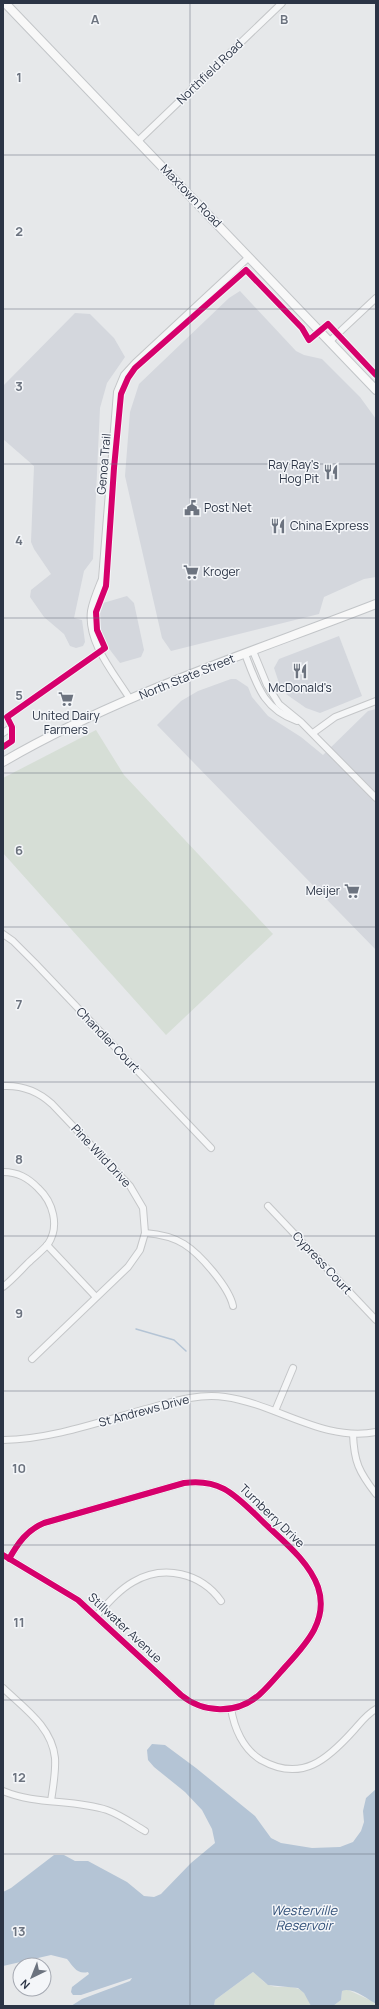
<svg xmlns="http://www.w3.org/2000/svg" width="379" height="2009" font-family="Manrope,sans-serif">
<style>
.built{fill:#d4d7dd}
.green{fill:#d6ded6}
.water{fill:#b4c4d5}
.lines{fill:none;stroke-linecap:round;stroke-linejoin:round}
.stream{stroke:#b4c4d5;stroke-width:1.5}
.minor-casing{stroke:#c4c6c8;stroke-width:8}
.major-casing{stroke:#c2c5c8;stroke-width:10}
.minor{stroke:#f5f6f7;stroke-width:6}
.major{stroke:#f8f8f8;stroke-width:8}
.cycleway-casing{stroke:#f4f6f9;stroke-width:8}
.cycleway{stroke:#d6006c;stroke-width:6}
.grid{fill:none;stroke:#6c737f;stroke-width:1;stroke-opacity:0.55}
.labels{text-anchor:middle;stroke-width:3;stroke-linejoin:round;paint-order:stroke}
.street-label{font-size:12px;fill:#2b3445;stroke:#f4f6f9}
.poi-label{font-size:12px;fill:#2b3445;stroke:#f4f6f9;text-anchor:start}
.water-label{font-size:13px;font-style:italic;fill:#34527a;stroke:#f4f6f9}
.grid-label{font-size:13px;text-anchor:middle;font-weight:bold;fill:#6c737f;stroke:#f4f6f9;stroke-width:3;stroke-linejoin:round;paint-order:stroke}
</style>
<rect width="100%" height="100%" fill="#e6e8ea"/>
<g class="built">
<polygon points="240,291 296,351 304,355 322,359 360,397 376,419 376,577 364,579 324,597 319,614 171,651 162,638 125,476 130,412 139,384 229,298"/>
<polygon points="75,313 90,314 114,338 125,357 107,383 100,408 93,559 84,571 74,618 82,620 85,642 83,646 76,648 70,646 64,634 44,617 30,597 31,590 51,574 34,549 31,542 34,466 3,439 3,386"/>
<polygon points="127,596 134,603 144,650 141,657 120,663 104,642 98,621 103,603"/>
<polygon points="339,636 362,696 320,713 306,708 286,694 279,683 274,668 279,659"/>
<polygon points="231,679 236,679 248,687 252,697 268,716 301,737 323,755 368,711 376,709 376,950 157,725 181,701 198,691"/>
</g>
<g class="green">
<polygon points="96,730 124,775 273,934 166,1035 3,853 3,778"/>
<path d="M253,1972c6,3 9,9 14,12 14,9 35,-8 44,22h-97l1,-6z"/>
<polygon points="346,1989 372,2001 376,2006 333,2006 341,2000 342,1991"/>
</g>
<path class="water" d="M152,1744l13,1 31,23 59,48 16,22 10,5 31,5 28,-1 13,-5 8,-11 3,-9 -1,-11 3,-13 10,-9v215c-8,-5 -25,-18 -34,-13l-1,9 -8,6h-22l-7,-13 -6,-5 -30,-3 -15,-13 -38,28 -1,6h-143l11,-7 48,-18 2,-3 -51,17h-8l-2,-3 1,-5 17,-13 -1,-2c-11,3 -15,-6 -21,-13l-16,-4 -48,11v-74l8,-4 43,-33h10l11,6h13l39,21 17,14 10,1 7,-3 30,-31 24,-20 -3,-14 -10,-19 -17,-18 -31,-25 -6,-7 -1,-10z"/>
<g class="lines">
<polyline class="stream" points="136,1329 174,1340 186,1351"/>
<defs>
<g id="minor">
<polyline points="138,141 282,3"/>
<polyline points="330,341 376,298"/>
<polyline points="253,651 267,685 279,704 301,722 376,798"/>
<path d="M245,654c12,31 18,55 52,67"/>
<path d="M130,699c-16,-26 -43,-56 -39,-88 2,-11 7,-22 11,-32l15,-187 7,-17 11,-12 114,-106"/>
<polyline points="3,733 12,727"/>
<polyline points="313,733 335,717 376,701"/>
<polyline points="3,934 13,941 35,963 211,1148"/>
<path d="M3,1086c19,-1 35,5 49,18l78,82 13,22 2,25 -5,17 -12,17 -96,92"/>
<path d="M3,1172c15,0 25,6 35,16 15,14 22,38 10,56 -6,7 -14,13 -20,19 -8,8 -16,17 -25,24"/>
<polyline points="268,1206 376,1320"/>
<path d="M145,1233c13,1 28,4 39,11 16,10 45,43 49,62"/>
<polyline points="47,1245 96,1297"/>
<polyline points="275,1411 293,1368"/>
<path d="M353,1434c1,28 6,38 23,60"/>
<path d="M3,1440c48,-1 93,-17 139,-30 27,-7 54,-17 83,-13 52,7 97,45 151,35"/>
<path d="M3,1555l75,45 103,95c22,18 55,20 78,0 9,-8 18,-19 27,-29 20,-22 43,-46 32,-79 -10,-28 -39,-49 -59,-69 -24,-23 -39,-40 -75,-35l-140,40c-17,7 -26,20 -35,36"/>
<path d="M97,1615c11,-12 22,-25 36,-33 31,-18 68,-9 88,19"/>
<path d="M3,1688c21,20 49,39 52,70 1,14 -2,29 -4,43"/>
<path d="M231,1708c3,20 12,41 30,52 41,23 67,-1 93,-30 7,-8 13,-16 22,-21"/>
<path d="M3,1791c33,14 70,8 104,19 14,5 26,14 38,21"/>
</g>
<g id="major">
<polyline points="5,3 376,390"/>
<path d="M3,762c117,-68 247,-109 373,-158"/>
</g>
</defs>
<use href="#minor" class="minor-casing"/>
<use href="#major" class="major-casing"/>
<use href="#minor" class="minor"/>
<use href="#major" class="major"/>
<defs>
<g id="cycleway">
<polyline points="3,747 12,741 12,727 7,717 105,648 97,630 96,612 106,586 114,468 121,394 128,378 135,368 246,270 302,328 309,340 328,324 376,375"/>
<path d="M3,1555l75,45 103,95c22,18 55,20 78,0 9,-8 18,-19 27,-29 20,-22 43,-46 32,-79 -10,-28 -39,-49 -59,-69 -24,-23 -39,-40 -75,-35l-140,40c-17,7 -26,20 -35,36"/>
</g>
</defs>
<use href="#cycleway" class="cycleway-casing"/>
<use href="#cycleway" class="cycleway"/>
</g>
<path class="grid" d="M190,3v2003M3,155h373M3,309h373M3,464h373M3,618h373M3,773h373M3,927h373M3,1082h373M3,1236h373M3,1391h373M3,1545h373M3,1700h373M3,1854h373"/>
<defs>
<symbol id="restaurant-bare" viewBox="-9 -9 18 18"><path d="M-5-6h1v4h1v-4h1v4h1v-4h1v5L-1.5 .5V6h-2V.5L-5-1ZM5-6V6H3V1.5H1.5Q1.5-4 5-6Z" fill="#6c737f" stroke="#f4f6f9" stroke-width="2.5" paint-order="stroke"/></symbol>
<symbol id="civic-bare" viewBox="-9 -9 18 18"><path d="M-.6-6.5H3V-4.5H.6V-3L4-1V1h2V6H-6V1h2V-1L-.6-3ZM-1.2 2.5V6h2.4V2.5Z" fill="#6c737f" stroke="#f4f6f9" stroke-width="2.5" paint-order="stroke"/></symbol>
<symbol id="supermarket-bare" viewBox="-9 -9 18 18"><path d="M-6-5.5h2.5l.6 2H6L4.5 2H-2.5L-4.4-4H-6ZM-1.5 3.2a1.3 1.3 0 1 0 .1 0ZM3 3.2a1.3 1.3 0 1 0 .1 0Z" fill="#6c737f" stroke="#f4f6f9" stroke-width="2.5" paint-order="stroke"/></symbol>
</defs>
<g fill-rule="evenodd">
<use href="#restaurant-bare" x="320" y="461" width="22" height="22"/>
<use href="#civic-bare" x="181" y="497" width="22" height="22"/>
<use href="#restaurant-bare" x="267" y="515" width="22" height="22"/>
<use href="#supermarket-bare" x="180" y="561" width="22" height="22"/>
<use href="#restaurant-bare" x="289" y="660" width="22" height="22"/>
<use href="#supermarket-bare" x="55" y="688" width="22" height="22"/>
<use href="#supermarket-bare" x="341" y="880" width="22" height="22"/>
</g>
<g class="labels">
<g class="street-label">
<text transform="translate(210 72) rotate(-44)" y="4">Northfield Road</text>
<text transform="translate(191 196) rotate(46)" y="4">Maxtown Road</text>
<text transform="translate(104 464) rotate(-85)" y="4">Genoa Trail</text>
<text transform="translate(187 677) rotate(-22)" y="4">North State Street</text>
<text transform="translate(108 1040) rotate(46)" y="4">Chandler Court</text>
<text transform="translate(101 1156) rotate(47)" y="4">Pine Wild Drive</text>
<text transform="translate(322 1263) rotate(47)" y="4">Cypress Court</text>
<text transform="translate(144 1411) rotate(-15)" y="4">St Andrews Drive</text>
<text transform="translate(272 1516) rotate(44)" y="4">Turnberry Drive</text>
<text transform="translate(125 1628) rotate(43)" y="4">Stillwater Avenue</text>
</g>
<g class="poi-label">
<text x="319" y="469" text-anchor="end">Ray Ray's<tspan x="319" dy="14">Hog Pit</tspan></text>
<text x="204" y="512">Post Net</text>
<text x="290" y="530">China Express</text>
<text x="203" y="576">Kroger</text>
<text x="300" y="692" text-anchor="middle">McDonald's</text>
<text x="66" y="720" text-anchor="middle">United Dairy<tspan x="66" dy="14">Farmers</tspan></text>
<text x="340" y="895" text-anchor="end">Meijer</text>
</g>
<g class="water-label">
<text x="304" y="1915">Westerville<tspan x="304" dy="15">Reservoir</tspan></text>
</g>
</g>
<g class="grid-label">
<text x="95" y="24">A</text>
<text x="284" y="24">B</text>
<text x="19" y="82">1</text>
<text x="19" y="236">2</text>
<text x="19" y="391">3</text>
<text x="19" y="545">4</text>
<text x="19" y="700">5</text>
<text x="19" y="855">6</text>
<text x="19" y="1009">7</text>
<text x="19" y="1164">8</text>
<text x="19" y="1318">9</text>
<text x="19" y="1473">10</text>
<text x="19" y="1627">11</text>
<text x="19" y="1782">12</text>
<text x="19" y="1936">13</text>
</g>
<rect width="379" height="2009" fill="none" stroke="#2b3445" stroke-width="8"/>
<g transform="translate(32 1977) rotate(223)"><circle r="19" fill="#f4f6f9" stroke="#a4a8b1"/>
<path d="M0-3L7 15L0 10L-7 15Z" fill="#6c737f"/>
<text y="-6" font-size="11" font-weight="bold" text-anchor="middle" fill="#2b3445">N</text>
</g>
</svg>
